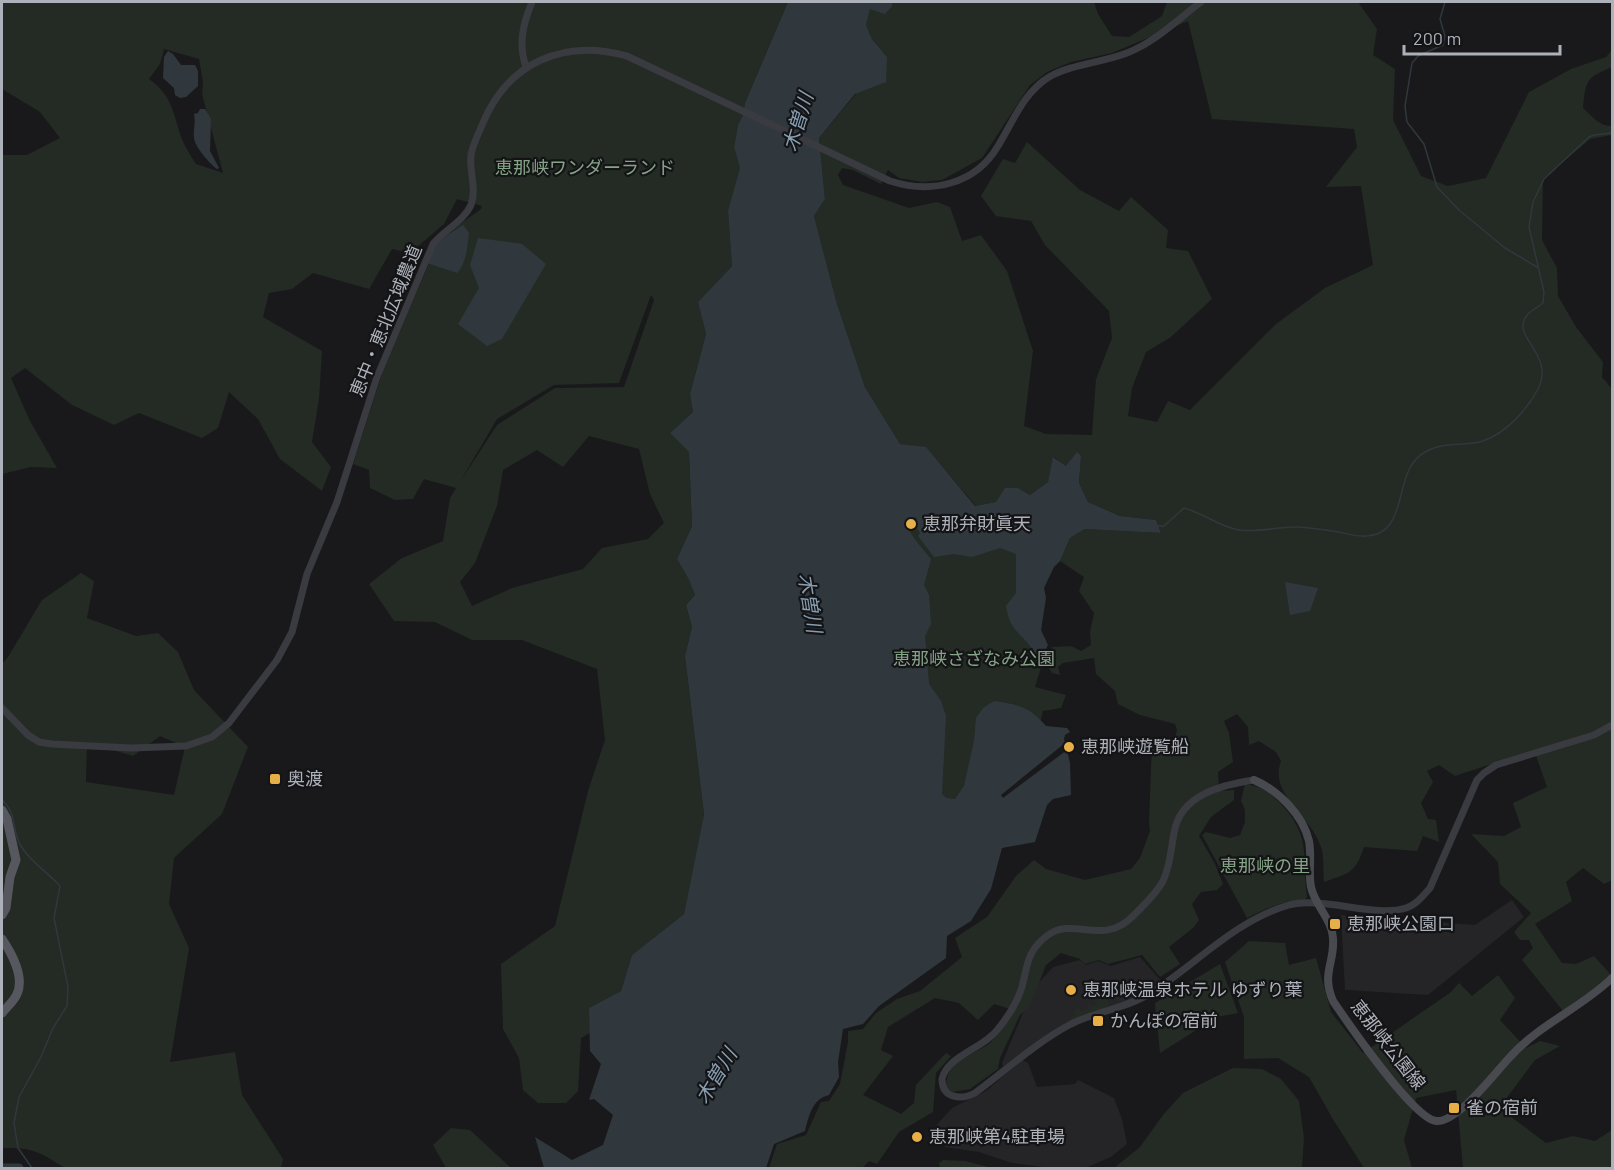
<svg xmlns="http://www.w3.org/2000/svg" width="1614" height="1170" font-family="Barlow,'Noto Sans JP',sans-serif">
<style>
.built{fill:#252528}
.green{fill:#232b24;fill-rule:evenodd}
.water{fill:#30383e}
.pier{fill:#19191b}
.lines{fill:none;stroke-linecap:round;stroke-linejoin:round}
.stream{stroke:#30383e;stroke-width:1.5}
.river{stroke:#30383e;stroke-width:9}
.tertiary{stroke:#3a3b40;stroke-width:7}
.secondary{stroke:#494a50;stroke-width:8}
.primary{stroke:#57585f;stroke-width:9}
.poi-dot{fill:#e6af47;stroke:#141416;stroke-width:2}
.labels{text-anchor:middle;stroke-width:4.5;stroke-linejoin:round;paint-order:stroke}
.park-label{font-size:18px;fill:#85a387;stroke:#141416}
.street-label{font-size:18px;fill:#adb1ba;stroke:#141416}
.poi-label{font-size:18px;fill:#adb1ba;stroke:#141416;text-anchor:start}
.water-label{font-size:20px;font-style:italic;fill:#869eb2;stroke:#141416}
</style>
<rect width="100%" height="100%" fill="#19191b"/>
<g class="built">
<polygon points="1512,900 1524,917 1428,995 1345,990 1341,915 1475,925"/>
<polygon points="1140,957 1161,981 1148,990 1140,983 1129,986 1133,999 1067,1023 1035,1043 1003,1067 1002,1063 1033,989 1053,967 1080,960 1086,965 1098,961 1111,966"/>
<polygon points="1022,1060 1028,1063 1037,1087 1075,1084 1078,1080 1114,1098 1122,1119 1127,1144 1111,1157 1085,1168 1043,1167 1012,1163 979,1152 945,1147 933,1129 952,1108 986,1091"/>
</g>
<g class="green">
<path d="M2,2h786l-43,101 -2,12 -5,10 -4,22 6,21 -12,42 4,56 -34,36 8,32 -16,60 3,18 -23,21 19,19 3,74 -15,33 12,21 6,15 -9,10 6,22 -7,29 19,158 -20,100 -52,41 -11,36 -32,17 1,25 -9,5 -3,53 -12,12h-28l-15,-13 -4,-32 -16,-29 -2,-65 54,-38 33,-135 17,-51 -8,-71 -75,-29h-50l-37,-18 -41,-1 -25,-37 33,-26 41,-17 7,-43 6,-10 -32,-9 -11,20 -18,1 -25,-12 -1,-18 -16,-6 29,-90 56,-132 7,-7 36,-26 1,-3 -25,-7 -13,25 -34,29 -18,-4 -23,40 -56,-16 -21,16 -23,4 -6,24 59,34 -3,48 -7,43 19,25 -9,24 -42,-32 -22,-40 -29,-27 -11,36 -16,10 -63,-25 -25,12 -42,-20 -47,-37 -14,10 19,43 27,47 -26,-1 -29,7v-319h25l33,-17 -20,-26 -38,-23zM164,49l35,10 4,23 -1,12 21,79 -27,-9c-5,-8 -11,-17 -14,-25 -9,-25 -9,-43 -33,-60l11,-15zM651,295l3,5 -30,87 -69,1 -58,37 -37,57 37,-63 57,-34 65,-2zM589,436l50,13 11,45 14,29 -16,16 -46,9 -19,21 -71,19 -40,18 -12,-24 15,-19 22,-57 6,-36 34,-20 26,17z"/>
<path d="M892,2h202l4,12 14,22 17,1 33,-21 5,-14h191l19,27 -4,26 22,14 -2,51 28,56 27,10 38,-8 43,-86 42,-23 35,-12 6,-7v17c-26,11 -26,12 -29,41 9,8 17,19 29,18v9l-22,4 -47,40 -1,61 15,28 1,28 18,31 27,35 -1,15 10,12v491l-8,4 -21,-16 -17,14 6,19 -37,23 27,39 14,1 18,-8 18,20 -49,35 -41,-51 11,-12 -4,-8h-9l-6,-8 17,-19 -31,-29 -2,-22 -27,-28 33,2 17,-9 -8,-24 34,-16 -13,-37 -79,26 -16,-11 -12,6 6,11 -12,21 7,16 8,1 3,22 -16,-6 -6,15 -53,-4c-9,27 -15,26 -40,35 -1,-10 0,-22 -2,-32 -9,-34 -54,-55 -41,-89l-5,-9 -17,-11 -10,4 -1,-18 -11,-13 -13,7 5,12 4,29 -15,10 1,19 15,-1v10l-23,17 -12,19 16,28 8,20 -6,6 -16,2 -9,12 7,16 -6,8 -24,19 11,17 -20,13 -18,-22 -34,9 -9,-4 -14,4 -5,-5 -19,-6 -15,12 -16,41 -10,9 -20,43 -2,11 -28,20 -17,3 -7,-5c1,-30 27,-30 45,-45 9,-9 16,-21 23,-32l-20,-6 -16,16 -19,-17 -24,-5 -47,29 -7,23 12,6 -30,39 38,19 13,-11 2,-18 30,-32 5,3 -15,17 -3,39 -34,20 -22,32 -8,-3 -7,7h-93l8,-24 29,-9 15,-33 8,-1 11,-17 8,-42v-11l15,-2 13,-16 21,-14 23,-8 42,-34 -7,-19 32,-21 29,-41 18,-16 12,9 39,11 46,-11 9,-11 10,-27 -1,-9 3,-78 21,2 4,-16 -2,-6 -35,-9 -22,-11 -3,-13 -19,-17 -2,-16 -31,5 -5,4 2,8 -8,-2 -5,-8 5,-18 19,-1 10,5 10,-6 -1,-13 4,-19 -15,-22 5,-14 -24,-16 10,-23 15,-9 76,4 -5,-13 -36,-4 -32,-14 -9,-19 2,-27 -15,10 -12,-9 -6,25 -18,13 -12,-7 -22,14 -20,4 -50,-58 -26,-4 -35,-57 -28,-83 -23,-88 11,-17 -6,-61 68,-81 -15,-18 -6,-14 4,-16 22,-3zM1188,21l24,98 142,10 3,18 -31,40 35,-1 12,79 -48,23 -49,36 -86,86 -22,-9 -11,21 -29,-6 4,-28 14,-36 25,-15 41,-38 -24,-48 -22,-3 2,-18 -37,-33 -12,14 -39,-21 -53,-48 -12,21 -12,-4 -22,37 15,20 35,5 14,24 64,66 3,27 -16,41 -4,56 -46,-1 -22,-8 9,-75 -26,-80 -26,-36 -19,6 -12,-34 -13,-5 -28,6 -66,-23 -5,-10 4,-7 11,2 28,14 7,-14 11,8 23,4 20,-2 40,-22 48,-73 17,-13 24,-10 41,-9z"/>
<polygon points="920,509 1024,549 1019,628 1047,648 1035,687 1066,695 1061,708 1043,711 1040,723 964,803 936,802 921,688 894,516"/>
<path d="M81,573l13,8 -7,37 49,18 22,-3 20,19 16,38 54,57 -26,67 -48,44 -5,46 20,44 -19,114 65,-10 7,43 41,64 -2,9h-216c-25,-16 -32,-21 -63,-20v-484l6,-7 34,-57zM160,736l25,11 -11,48 -88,-13 1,-40 46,14z"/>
<path d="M1245,784c21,4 22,6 36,20 31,33 21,54 26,93l-2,3c-20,0 -40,9 -58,18l-45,-83 4,-3 24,6 10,-3 5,-13v-12l-4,-9z"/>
<polygon points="1249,941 1285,943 1289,965 1316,958 1331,1012 1363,1053 1451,992 1459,983 1472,996 1498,975 1515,998 1500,1020 1526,1048 1540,1041 1560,1046 1535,1060 1499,1108 1546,1143 1573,1136 1595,1141 1612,1130 1612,1168 1463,1168 1456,1090 1416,1098 1404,1140 1412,1168 1364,1168 1334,1121 1309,1077 1278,1058 1244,1059 1244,1017 1225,962"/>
<polygon points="1220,964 1238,1013 1217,1017 1160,1053 1155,1003"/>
<polygon points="1106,996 1110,1006 1072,1020 1071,1017 1075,1015 1075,1010 1078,1008 1081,1012 1089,1008 1087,1003 1089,1003 1091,1007 1097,1005 1096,1001"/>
<polygon points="1233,1068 1262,1069 1281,1079 1299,1101 1304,1138 1302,1168 1114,1168 1140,1147 1163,1115 1183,1093"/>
<polygon points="451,1128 470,1130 511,1168 446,1168 433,1145"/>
<polygon points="943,1160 965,1161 992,1168 940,1168 939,1163"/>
</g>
<g class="water">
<path d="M788,2h104v4l-7,8 -15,-5 -4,16 6,14 15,18 -1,25 -31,12 -36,44 6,61 -11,17 23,88 28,83 35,57 26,3 49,59 21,-4 9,-14h13l12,7 18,-13 5,-25 13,9 11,-14 4,4 -2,27 9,19 32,14 36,4 5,13 -76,-4 -15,9 -10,23 -6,6 -10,21 2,10 -5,32 7,15 -6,11h-6c-10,-22 -26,-21 -30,-50l10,-13v-39l-16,-6 -28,9 -18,-3 -20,3 -16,-21 2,-3 -3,-5v-10l-3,-1 -8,3c-1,10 18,30 25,39l-7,26 5,10 2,29 -6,12 4,48 12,17 5,15 -4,78 4,4 9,1 9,-13 10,-45 2,-23 7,-10 11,-7c25,4 35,5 52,25l21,2 3,4 -5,3 -1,4 6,24 1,32 -18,4 -6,6 -12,37 -33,6 -11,41 -20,32 -24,15 -1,22 -67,48 -16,18 -20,5 -5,33 1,15 -10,18c-17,4 -20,21 -24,36l-31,13 -8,24h-222l-9,-31 37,23 31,-15 10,-30 -19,-16 -5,1 12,-36 -11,-13 -1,-43 32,-17 11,-36 52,-41 20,-100 -19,-158 7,-29 -6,-22 9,-10 -6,-15 -12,-21 15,-33 -3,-74 -19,-19 23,-21 -3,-18 16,-60 -8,-32 34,-36 -4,-56 12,-42 -6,-21 4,-22 5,-10 2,-12z"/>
<polygon points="168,51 173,54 181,65 195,65 198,71 198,86 186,97 180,98 175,95 174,88 163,78 164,57"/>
<path d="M200,109h5l6,10 -1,32 9,17 -2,1c-7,-5 -22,-22 -23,-31 -1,-8 2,-15 0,-24l4,-1z"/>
<path d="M463,225l6,8c-2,14 -2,29 -12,40l-30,-10 10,-21z"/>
<polygon points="478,238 522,244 546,264 502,339 487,346 458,324 479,288 470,265"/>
<polygon points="1285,582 1318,588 1310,611 1290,615"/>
</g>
<polygon class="pier" points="1065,743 1067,750 1003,798 1001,795"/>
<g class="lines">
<g class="stream">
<polyline points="1445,2 1440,19 1445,36 1443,45 1418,56 1412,63 1405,106 1407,122 1424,144 1437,187 1459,210 1505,248 1537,267"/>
<path d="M1157,526h7l20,-18c19,5 36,19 55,22 20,3 40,-4 60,-3 13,1 27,3 40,5 9,2 19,5 27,4 11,-1 17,-3 24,-12 15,-21 9,-57 35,-72 18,-11 39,-5 58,-11 23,-8 44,-31 55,-52 18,-36 -30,-52 -10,-75 4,-4 10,-7 15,-11l1,-11 -15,-65 4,-25 11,-23 45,-42 5,-2 18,-2"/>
<path d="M2,800c16,14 9,31 19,46 10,17 27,26 39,40l-6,32 14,69 -1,19 -14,22 -12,29 -22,40 -5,26 4,25 14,20"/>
</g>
<polyline class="river" points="2,1168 19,1168"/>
<g class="tertiary">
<path d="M526,67c-8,-23 -3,-43 6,-65"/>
<path d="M2,708l26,27 11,7 13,2 79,4 55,-2 26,-9 17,-14 48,-63 15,-28 15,-58 30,-72 40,-125 56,-133c11,-14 31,-23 38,-39 6,-17 -2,-33 0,-50 2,-11 7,-20 11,-30 25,-62 81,-87 145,-69l263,125c41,13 85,4 108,-35 15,-24 25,-53 51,-69 23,-13 52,-14 78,-24 28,-11 50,-33 74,-51"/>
<path d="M1254,780c-33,5 -74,15 -80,53 -3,16 -4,34 -11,48 -7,13 -20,25 -30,35 -30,31 -59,0 -85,19 -23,17 -20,32 -27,55 -5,14 -14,28 -23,39 -15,20 -50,26 -56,50 0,20 20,21 33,14 31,-23 62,-51 96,-69 26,-13 56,-16 80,-31 45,-29 85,-73 138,-88 34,-9 85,13 117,3 10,-3 17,-12 24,-20l47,-108 7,-7 12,-8 98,-30 18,-10"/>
</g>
<path class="secondary" d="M1254,780c24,10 49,35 55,61 3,15 -1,31 2,46 4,19 21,32 22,51 2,25 -12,35 0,63 15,22 81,118 103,120 22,2 60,-50 75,-65 29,-32 70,-48 101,-78"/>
<g class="primary">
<polyline points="2,810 7,819 16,860 10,877 6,908 2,915"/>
<path d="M2,939c9,13 23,38 15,55 -3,7 -10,13 -15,19"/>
</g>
</g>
<g class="poi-dot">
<circle cx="911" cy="524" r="6"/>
<circle cx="1069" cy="747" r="6"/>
<rect x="269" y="773" width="12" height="12" rx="3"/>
<rect x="1329" y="918" width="12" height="12" rx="3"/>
<circle cx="1071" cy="990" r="6"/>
<rect x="1092" y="1015" width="12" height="12" rx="3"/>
<rect x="1448" y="1102" width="12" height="12" rx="3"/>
<circle cx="917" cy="1137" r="6"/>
</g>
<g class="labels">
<g class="park-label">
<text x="585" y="174">恵那峡ワンダーランド</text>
<text x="974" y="665">恵那峡さざなみ公園</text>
<text x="1265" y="872">恵那峡の里</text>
</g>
<g class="street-label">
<text transform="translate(386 321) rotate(-68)" y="6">恵中・恵北広域農道</text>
<text transform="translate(1388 1045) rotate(52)" y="6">恵那峡公園線</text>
</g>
<g class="poi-label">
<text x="923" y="530">恵那弁財眞天</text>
<text x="1081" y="753">恵那峡遊覧船</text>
<text x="287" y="785">奥渡</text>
<text x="1347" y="930">恵那峡公園口</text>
<text x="1083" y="996">恵那峡温泉ホテル ゆずり葉</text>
<text x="1110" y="1027">かんぽの宿前</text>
<text x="1466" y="1114">雀の宿前</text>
<text x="929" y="1143">恵那峡第4駐車場</text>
</g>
<g class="water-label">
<text transform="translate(798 122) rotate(-73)" y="7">木曽川</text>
<text transform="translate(810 603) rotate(81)" y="7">木曽川</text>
<text transform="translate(716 1076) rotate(-59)" y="7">木曽川</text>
</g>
</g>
<rect width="1614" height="1170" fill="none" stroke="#adb1ba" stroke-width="6"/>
<path d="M1404 45v9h156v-9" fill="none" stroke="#adb1ba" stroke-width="3"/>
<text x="1413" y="45" font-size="18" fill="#adb1ba" stroke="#141416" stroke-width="4.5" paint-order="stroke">200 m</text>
</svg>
